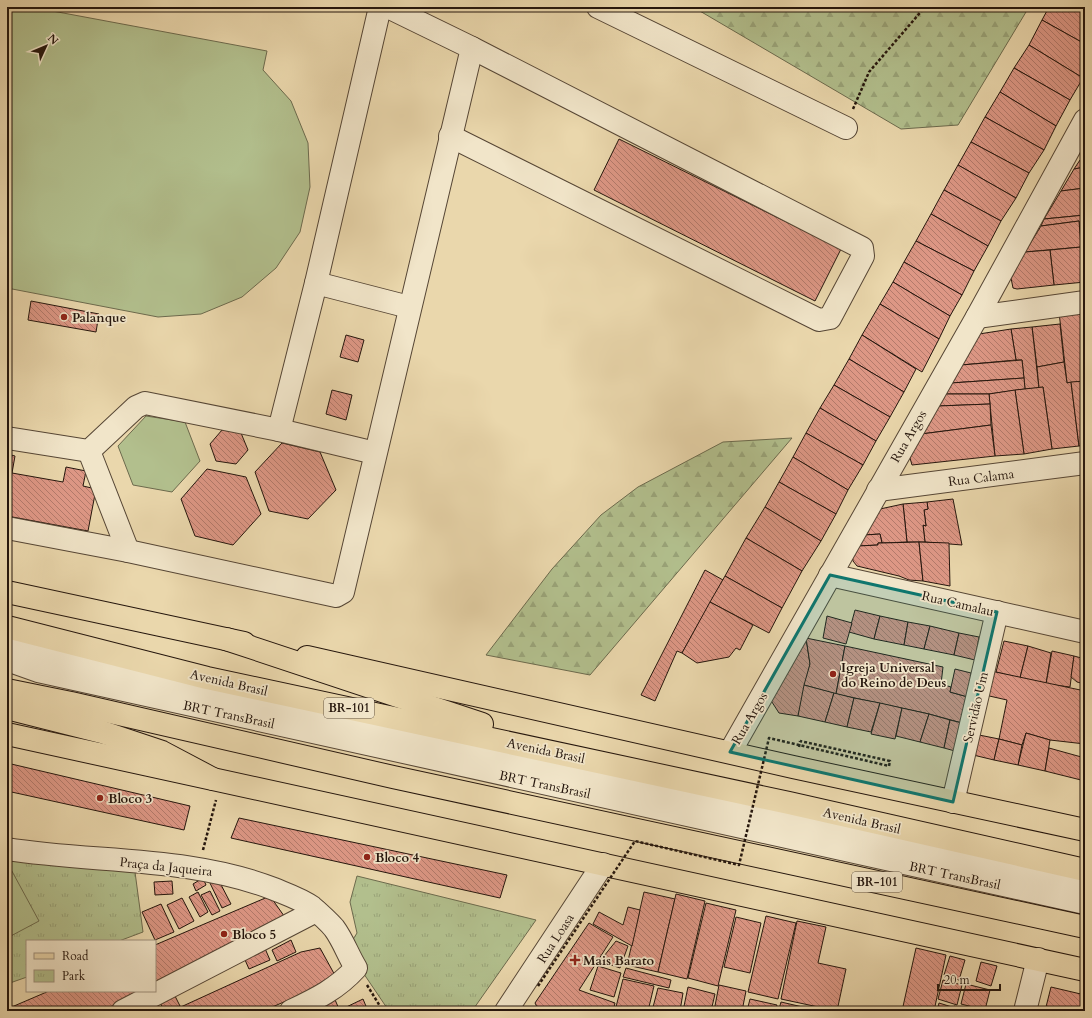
<svg xmlns="http://www.w3.org/2000/svg" width="1092" height="1018" font-family="Cardo,serif">
<style>
.forest{fill:url(#forest-firs);stroke:#6c6a4d}
.park{fill:url(#park-tufts);stroke:#6c6a4d}
.pitch{fill:#b2bf8d;stroke:#6c6a4d}
.building{fill:url(#building-back-hatch);stroke:#25160d}
.lines{fill:none;stroke-linecap:round;stroke-linejoin:round}
.minor-casing{stroke:#564635;stroke-width:24}
.major-casing{stroke:#25160d;stroke-width:24}
.highway-casing{stroke:#25160d;stroke-width:24}
.path{stroke:#25160d;stroke-width:2.5;stroke-dasharray:3 2;stroke-linecap:butt}
.minor{stroke:#f1e5c9;stroke-width:22}
.major{stroke:#ead7ac;stroke-width:22}
.highway{stroke:#ead7ac;stroke-width:22}
.path-bridge{stroke:#25160d;stroke-width:2.5;stroke-dasharray:3 2;stroke-linecap:butt}
.marked{fill:#0f766e;fill-opacity:0.2;stroke:#0f766e;stroke-width:3;stroke-linejoin:round}
.poi-dot{fill:#8f2418;stroke:#f1e5c9;stroke-width:1.5}
.labels{text-anchor:middle;stroke-width:3.5;stroke-linejoin:round;paint-order:stroke}
.shield{fill:#f1e5c9;stroke:#625445;stroke-width:1}
.shield-label{font-size:12px;font-weight:bold;fill:#25160d}
.poi-label{font-size:13px;font-weight:bold;fill:#25160d;stroke:#f1e5c9;text-anchor:start}
.street-label{font-size:13px;fill:#25160d;stroke:#f1e5c9}
</style>
<defs>
<pattern id="forest-firs" width="22" height="20" patternUnits="userSpaceOnUse"><rect width="22" height="20" fill="#b2bf8d"/><path d="M5 1l3.5 6h-7zM16 11l3.5 6h-7z" fill="#99a378"/></pattern>
<pattern id="park-tufts" width="24" height="20" patternUnits="userSpaceOnUse"><rect width="24" height="20" fill="#b2bf8d"/><path d="M3 7l-1-3M5 7V3M7 7l1-3M15 17l-1-3M17 17v-4M19 17l1-3" fill="none" stroke="#99a378"/></pattern>
<pattern id="building-back-hatch" width="6" height="6" patternUnits="userSpaceOnUse"><rect width="6" height="6" fill="#dd9785"/><path d="M-1 5l2 2M0 0l6 6M5-1l2 2" fill="none" stroke="#b37a6b"/></pattern>
</defs>
<rect width="100%" height="100%" fill="#ead7ac"/>
<filter id="stains"><feTurbulence type="fractalNoise" baseFrequency=".005" numOctaves="4"/><feColorMatrix values="0 0 0 0 .2 0 0 0 0 .09 0 0 0 0 .02 0 0 0 .5 -.17"/></filter>
<radialGradient id="worn" r=".72"><stop offset=".6" stop-color="#630" stop-opacity="0"/><stop offset="1" stop-color="#630" stop-opacity=".3"/></radialGradient>
<g class="forest">
<polygon points="693,7 1029,7 958,125 901,129"/>
<polygon points="792,438 590,675 486,655 552,569 601,515 638,487 723,442"/>
</g>
<g class="park">
<polygon points="7,860 135,872 143,932 119,941 27,941 27,977 7,984"/>
<polygon points="357,876 536,920 472,1011 389,1011 347,949 357,933 350,902"/>
</g>
<g class="pitch">
<polygon points="7,7 31,7 267,51 263,70 291,101 308,143 310,187 300,232 276,268 242,297 201,314 158,317 7,288"/>
<polygon points="146,416 185,422 200,461 172,492 133,485 118,446"/>
<polygon points="7,862 39,921 7,938"/>
</g>
<g class="building">
<polygon points="1049,7 1076,7 1085,13 1085,44 1042,20"/>
<polygon points="1076,7 1085,7 1085,13"/>
<polygon points="1042,20 1085,44 1085,74 1083,78 1029,45"/>
<polygon points="1029,45 1083,78 1070,100 1014,68"/>
<polygon points="1014,68 1070,100 1056,126 1000,92"/>
<polygon points="1000,92 1056,126 1044,150 985,117"/>
<polygon points="985,117 1044,150 1029,173 971,142"/>
<polygon points="619,139 841,249 815,301 594,190"/>
<polygon points="971,142 1029,173 1016,198 958,165"/>
<polygon points="1085,159 1085,167 1074,169 1080,160"/>
<polygon points="958,165 1016,198 1001,221 944,190"/>
<polygon points="1085,167 1085,188 1061,191 1074,169"/>
<polygon points="1085,188 1085,215 1044,219 1061,191"/>
<polygon points="944,190 1001,221 988,246 931,214"/>
<polygon points="931,214 988,246 974,271 916,241"/>
<polygon points="1085,215 1085,246 1081,247 1079,221 1041,226 1044,219"/>
<polygon points="1079,221 1081,247 1025,252 1041,226"/>
<polygon points="916,241 974,271 962,295 904,262"/>
<polygon points="1085,246 1085,274 1081,247"/>
<polygon points="1081,247 1085,282 1054,285 1050,250"/>
<polygon points="1050,250 1054,285 1017,289 1013,288 1011,278 1025,252"/>
<polygon points="904,262 962,295 950,316 893,282"/>
<polygon points="893,282 950,316 939,339 880,304"/>
<polygon points="31,301 99,314 96,332 28,320"/>
<polygon points="880,304 939,339 922,372 862,335"/>
<polygon points="1085,310 1085,381 1067,383 1059,312"/>
<polygon points="1060,324 1064,362 1037,367 1032,327"/>
<polygon points="1032,327 1039,388 1025,389 1022,360 1016,360 1011,329"/>
<polygon points="1011,329 1016,360 961,365 979,334"/>
<polygon points="346,335 364,340 358,362 340,357"/>
<polygon points="862,335 916,369 904,392 849,359"/>
<polygon points="849,359 904,392 890,417 834,385"/>
<polygon points="1022,360 1024,378 951,383 961,365"/>
<polygon points="1064,362 1067,383 1071,382 1079,446 1052,449 1043,387 1039,388 1037,367"/>
<polygon points="1024,378 1025,389 989,394 945,394 951,383"/>
<polygon points="1085,381 1085,445 1079,446 1071,382"/>
<polygon points="834,385 890,417 876,441 820,408"/>
<polygon points="1043,387 1052,449 1024,454 1015,390"/>
<polygon points="332,390 352,395 346,420 326,414"/>
<polygon points="1015,390 1024,454 995,456 989,394"/>
<polygon points="945,394 989,394 990,404 938,406"/>
<polygon points="990,404 991,425 921,434 938,406"/>
<polygon points="820,408 876,441 863,465 806,433"/>
<polygon points="991,425 995,456 912,465 910,458 921,434"/>
<polygon points="222,430 241,433 248,450 236,464 216,461 210,444"/>
<polygon points="806,433 863,465 848,490 793,457"/>
<polygon points="282,443 320,452 336,490 308,519 269,511 255,472"/>
<polygon points="7,454 15,456 12,473 63,482 66,467 86,471 83,486 96,489 88,531 7,516"/>
<polygon points="793,457 848,490 836,514 779,482"/>
<polygon points="207,469 246,477 261,514 233,545 195,536 181,499"/>
<polygon points="779,482 836,514 821,541 765,507"/>
<polygon points="953,499 962,545 925,542 923,525 926,526 924,510 928,509 927,502"/>
<polygon points="927,502 928,509 924,510 926,526 923,525 925,542 907,542 903,504"/>
<polygon points="903,504 907,542 882,543 880,534 864,535 880,509"/>
<polygon points="765,507 821,541 802,571 746,538"/>
<polygon points="880,534 882,543 878,543 878,545 858,546 864,535"/>
<polygon points="746,538 802,571 782,608 725,576"/>
<polygon points="919,542 923,581 909,580 899,576 857,566 853,561 852,555 858,546 878,545 878,543 882,543"/>
<polygon points="919,542 949,543 950,586 923,581"/>
<polygon points="705,570 723,580 682,653 677,651 655,701 641,695"/>
<polygon points="725,576 782,608 769,633 710,602"/>
<polygon points="710,602 753,625 740,650 736,648 729,657 697,663 682,653"/>
<polygon points="855,610 880,616 874,639 849,632"/>
<polygon points="827,616 852,623 846,644 823,638"/>
<polygon points="880,616 908,622 904,645 874,639"/>
<polygon points="908,622 930,626 924,649 904,645"/>
<polygon points="930,626 959,633 954,655 924,649"/>
<polygon points="959,633 979,637 975,660 954,655"/>
<polygon points="806,638 810,664 798,716 779,713 770,699"/>
<polygon points="806,638 845,646 836,694 804,685 810,664"/>
<polygon points="1004,641 1028,646 1020,678 996,672"/>
<polygon points="845,646 943,667 941,684 951,687 950,692 968,697 962,723 929,714 836,694"/>
<polygon points="1028,646 1051,653 1046,684 1020,678"/>
<polygon points="1052,651 1074,656 1070,687 1046,684"/>
<polygon points="1074,656 1085,659 1085,684 1077,682 1071,677"/>
<polygon points="955,669 971,673 968,697 950,692"/>
<polygon points="991,671 1085,691 1085,744 1050,740 1026,733 1022,745 999,739 1007,700 985,695"/>
<polygon points="804,685 834,693 825,722 798,716"/>
<polygon points="834,693 854,698 847,727 825,722"/>
<polygon points="854,698 880,703 871,732 847,727"/>
<polygon points="880,703 902,708 895,739 871,734"/>
<polygon points="902,708 929,714 920,742 896,736"/>
<polygon points="929,714 950,720 944,748 920,742"/>
<polygon points="950,720 962,723 955,751 944,748"/>
<polygon points="1026,733 1050,740 1045,771 1018,765"/>
<polygon points="974,734 999,739 994,760 969,754"/>
<polygon points="999,739 1022,745 1018,765 994,760"/>
<polygon points="1049,748 1085,758 1085,781 1045,771"/>
<polygon points="7,763 190,806 184,830 7,791"/>
<polygon points="239,818 507,875 500,898 231,838"/>
<polygon points="217,877 231,904 222,908 209,881"/>
<polygon points="203,878 206,885 196,891 193,884"/>
<polygon points="172,881 173,894 155,895 154,882"/>
<polygon points="210,891 220,911 212,915 201,895"/>
<polygon points="198,892 208,912 200,917 189,897"/>
<polygon points="644,892 675,899 658,972 627,965"/>
<polygon points="676,894 705,901 687,979 658,972"/>
<polygon points="270,896 289,923 155,990 155,945"/>
<polygon points="182,898 194,921 179,929 167,905"/>
<polygon points="706,903 736,910 718,986 688,978"/>
<polygon points="161,904 174,932 155,940 142,912"/>
<polygon points="628,907 640,910 632,946 593,924 599,912 623,925"/>
<polygon points="766,916 796,923 778,999 748,992"/>
<polygon points="736,917 761,923 750,973 724,967"/>
<polygon points="797,921 826,927 818,963 846,969 837,1011 781,999"/>
<polygon points="589,923 613,937 579,990 615,1003 613,1011 539,1011 535,1003"/>
<polygon points="291,940 296,952 277,961 272,950"/>
<polygon points="616,941 628,946 620,968 600,961"/>
<polygon points="263,944 270,960 249,969 242,953"/>
<polygon points="320,948 337,979 263,1011 172,1011 301,952"/>
<polygon points="916,948 946,955 934,1011 902,1011"/>
<polygon points="950,956 965,960 959,980 944,975"/>
<polygon points="981,962 997,966 991,986 976,981"/>
<polygon points="598,966 621,973 614,997 590,990"/>
<polygon points="626,968 671,980 669,988 623,977"/>
<polygon points="623,979 654,986 648,1011 615,1011"/>
<polygon points="943,980 962,985 957,1005 938,999"/>
<polygon points="966,984 990,990 985,1010 961,1004"/>
<polygon points="719,985 746,991 742,1011 714,1011"/>
<polygon points="688,987 715,994 711,1011 683,1011"/>
<polygon points="1051,987 1085,995 1085,1011 1045,1011"/>
<polygon points="658,988 683,993 680,1011 652,1011"/>
<polygon points="49,991 152,991 112,1011 7,1011 7,1009"/>
<polygon points="333,995 339,1009 333,1011 315,1011"/>
<polygon points="175,996 180,1006 164,1011 160,1002"/>
<polygon points="363,999 368,1011 338,1011"/>
<polygon points="750,999 777,1005 775,1011 747,1011"/>
<polygon points="781,1002 807,1008 806,1011 789,1011 779,1009"/>
<polygon points="157,1003 161,1011 149,1011 147,1008"/>
<polygon points="939,1003 952,1007 951,1011 937,1011"/>
<polygon points="954,1006 974,1011 953,1011"/>
<polygon points="813,1008 826,1011 812,1011"/>
</g>
<g class="lines">
<defs>
<g id="minor">
<polyline points="598,7 846,128"/>
<polyline points="450,136 819,320 830,318 863,256 862,248 472,48"/>
<polyline points="316,283 409,307"/>
<polyline points="977,317 1085,302"/>
<polyline points="279,430 316,283 380,7"/>
<polyline points="7,438 89,451 136,407 145,403 279,430 375,453"/>
<polyline points="89,451 128,551"/>
<polyline points="878,490 1085,463"/>
<polyline points="7,528 128,551 336,596 343,592 472,48 388,7"/>
<polyline points="830,575 1085,632"/>
<polyline points="7,649 42,652 1085,883"/>
<polyline points="7,660 38,671 1085,903"/>
<polyline points="730,752 977,317 1085,120"/>
<polyline points="953,802 997,612"/>
<path d="M7,849c88,14 183,7 267,40 12,5 27,10 38,18 7,6 16,14 22,21 9,12 14,27 22,40 -19,21 -40,31 -65,43"/>
<polyline points="123,1011 316,911"/>
<polyline points="506,1011 603,864"/>
<polyline points="1025,1011 1038,959"/>
</g>
<g id="major">
<polyline points="7,592 244,643"/>
<polyline points="307,657 793,767 1085,830"/>
<polyline points="7,734 1085,970"/>
</g>
<g id="highway">
<polyline points="7,627 207,678 789,803 1085,870"/>
<polyline points="226,639 482,724"/>
<polyline points="7,690 71,703 393,777 1085,927"/>
<polyline points="7,708 102,732 162,752 213,779"/>
</g>
</defs>
<use href="#minor" class="minor-casing"/>
<use href="#major" class="major-casing"/>
<use href="#highway" class="highway-casing"/>
<g class="path">
<polyline points="853,109 869,72 925,7"/>
<polyline points="799,747 800,741"/>
<polyline points="203,850 216,800"/>
<polyline points="367,985 383,1011"/>
</g>
<use href="#minor" class="minor"/>
<use href="#major" class="major"/>
<use href="#highway" class="highway"/>
<polyline class="path-bridge" points="538,986 635,841 739,865 769,738 889,766 890,761 800,741"/>
</g>
<path class="marked" d="M830,575l167,37 -44,190 -223,-50z"/>
<g class="poi-dot">
<circle cx="64" cy="317" r="4"/>
<circle cx="833" cy="674" r="4"/>
<circle cx="100" cy="798" r="4"/>
<circle cx="367" cy="857" r="4"/>
<circle cx="224" cy="934" r="4"/>
<path d="M573 954h4v4h4v4h-4v4h-4v-4h-4v-4h4z"/>
</g>
<g class="labels">
<g class="shield">
<rect x="324" y="698" width="50" height="20" rx="3"/>
<rect x="852" y="872" width="50" height="20" rx="3"/>
</g>
<g class="shield-label">
<text x="349" y="712">BR-101</text>
<text x="877" y="886">BR-101</text>
</g>
<g class="poi-label">
<text x="72" y="322">Palanque</text>
<text x="841" y="672">Igreja Universal<tspan x="841" dy="15">do Reino de Deus</tspan></text>
<text x="108" y="803">Bloco 3</text>
<text x="375" y="862">Bloco 4</text>
<text x="232" y="939">Bloco 5</text>
<text x="583" y="965">Mais Barato</text>
</g>
<g class="street-label">
<text transform="translate(908 436) rotate(-60)" y="5">Rua Argos</text>
<text transform="translate(981 477) rotate(-7)" y="5">Rua Calama</text>
<text transform="translate(958 603) rotate(13)" y="5">Rua Camalau</text>
<text transform="translate(229 682) rotate(13)" y="5">Avenida Brasil</text>
<text transform="translate(975 707) rotate(-77)" y="5">Servidão Um</text>
<text transform="translate(229 714) rotate(12)" y="5">BRT TransBrasil</text>
<text transform="translate(749 718) rotate(-60)" y="5">Rua Argos</text>
<text transform="translate(546 750) rotate(12)" y="5">Avenida Brasil</text>
<text transform="translate(545 784) rotate(12)" y="5">BRT TransBrasil</text>
<text transform="translate(862 820) rotate(13)" y="5">Avenida Brasil</text>
<text transform="translate(166 866) rotate(6)" y="5">Praça da Jaqueira</text>
<text transform="translate(955 875) rotate(12)" y="5">BRT TransBrasil</text>
<text transform="translate(555 938) rotate(-57)" y="5">Rua Loasa</text>
</g>
</g>
<rect width="1092" height="1018" fill="none" stroke="#ead7ac" stroke-width="24"/>
<rect x="8" y="8" width="1076" height="1002" fill="none" stroke="#25160d" stroke-width="2"/>
<rect x="12" y="12" width="1068" height="994" fill="none" stroke="#25160d"/>
<rect x="26" y="940" width="130" height="52" fill="#f1e5c9" stroke="#9f927e"/>
<rect x="34" y="953" width="20" height="6" fill="#ead7ac" stroke="#9f927e"/>
<text x="62" y="960" font-size="12" fill="#25160d">Road</text>
<rect x="34" y="970" width="20" height="12" fill="url(#park-tufts)" stroke="#9f927e"/>
<text x="62" y="980" font-size="12" fill="#25160d">Park</text>
<g transform="translate(46 46) rotate(46)" stroke="#f1e5c9" stroke-width="3" paint-order="stroke">
<path d="M0-3L7 15L0 10L-7 15Z" fill="#25160d"/>
<text y="-6" font-size="11" font-weight="bold" text-anchor="middle" fill="#25160d">N</text>
</g>
<path d="M938 984v6h62v-6" fill="none" stroke="#25160d" stroke-width="2"/>
<text x="944" y="984" font-size="12" fill="#25160d" stroke="#f1e5c9" stroke-width="3" paint-order="stroke">20 m</text>
<rect width="100%" height="100%" filter="url(#stains)"/>
<rect width="100%" height="100%" fill="url(#worn)"/>
</svg>
